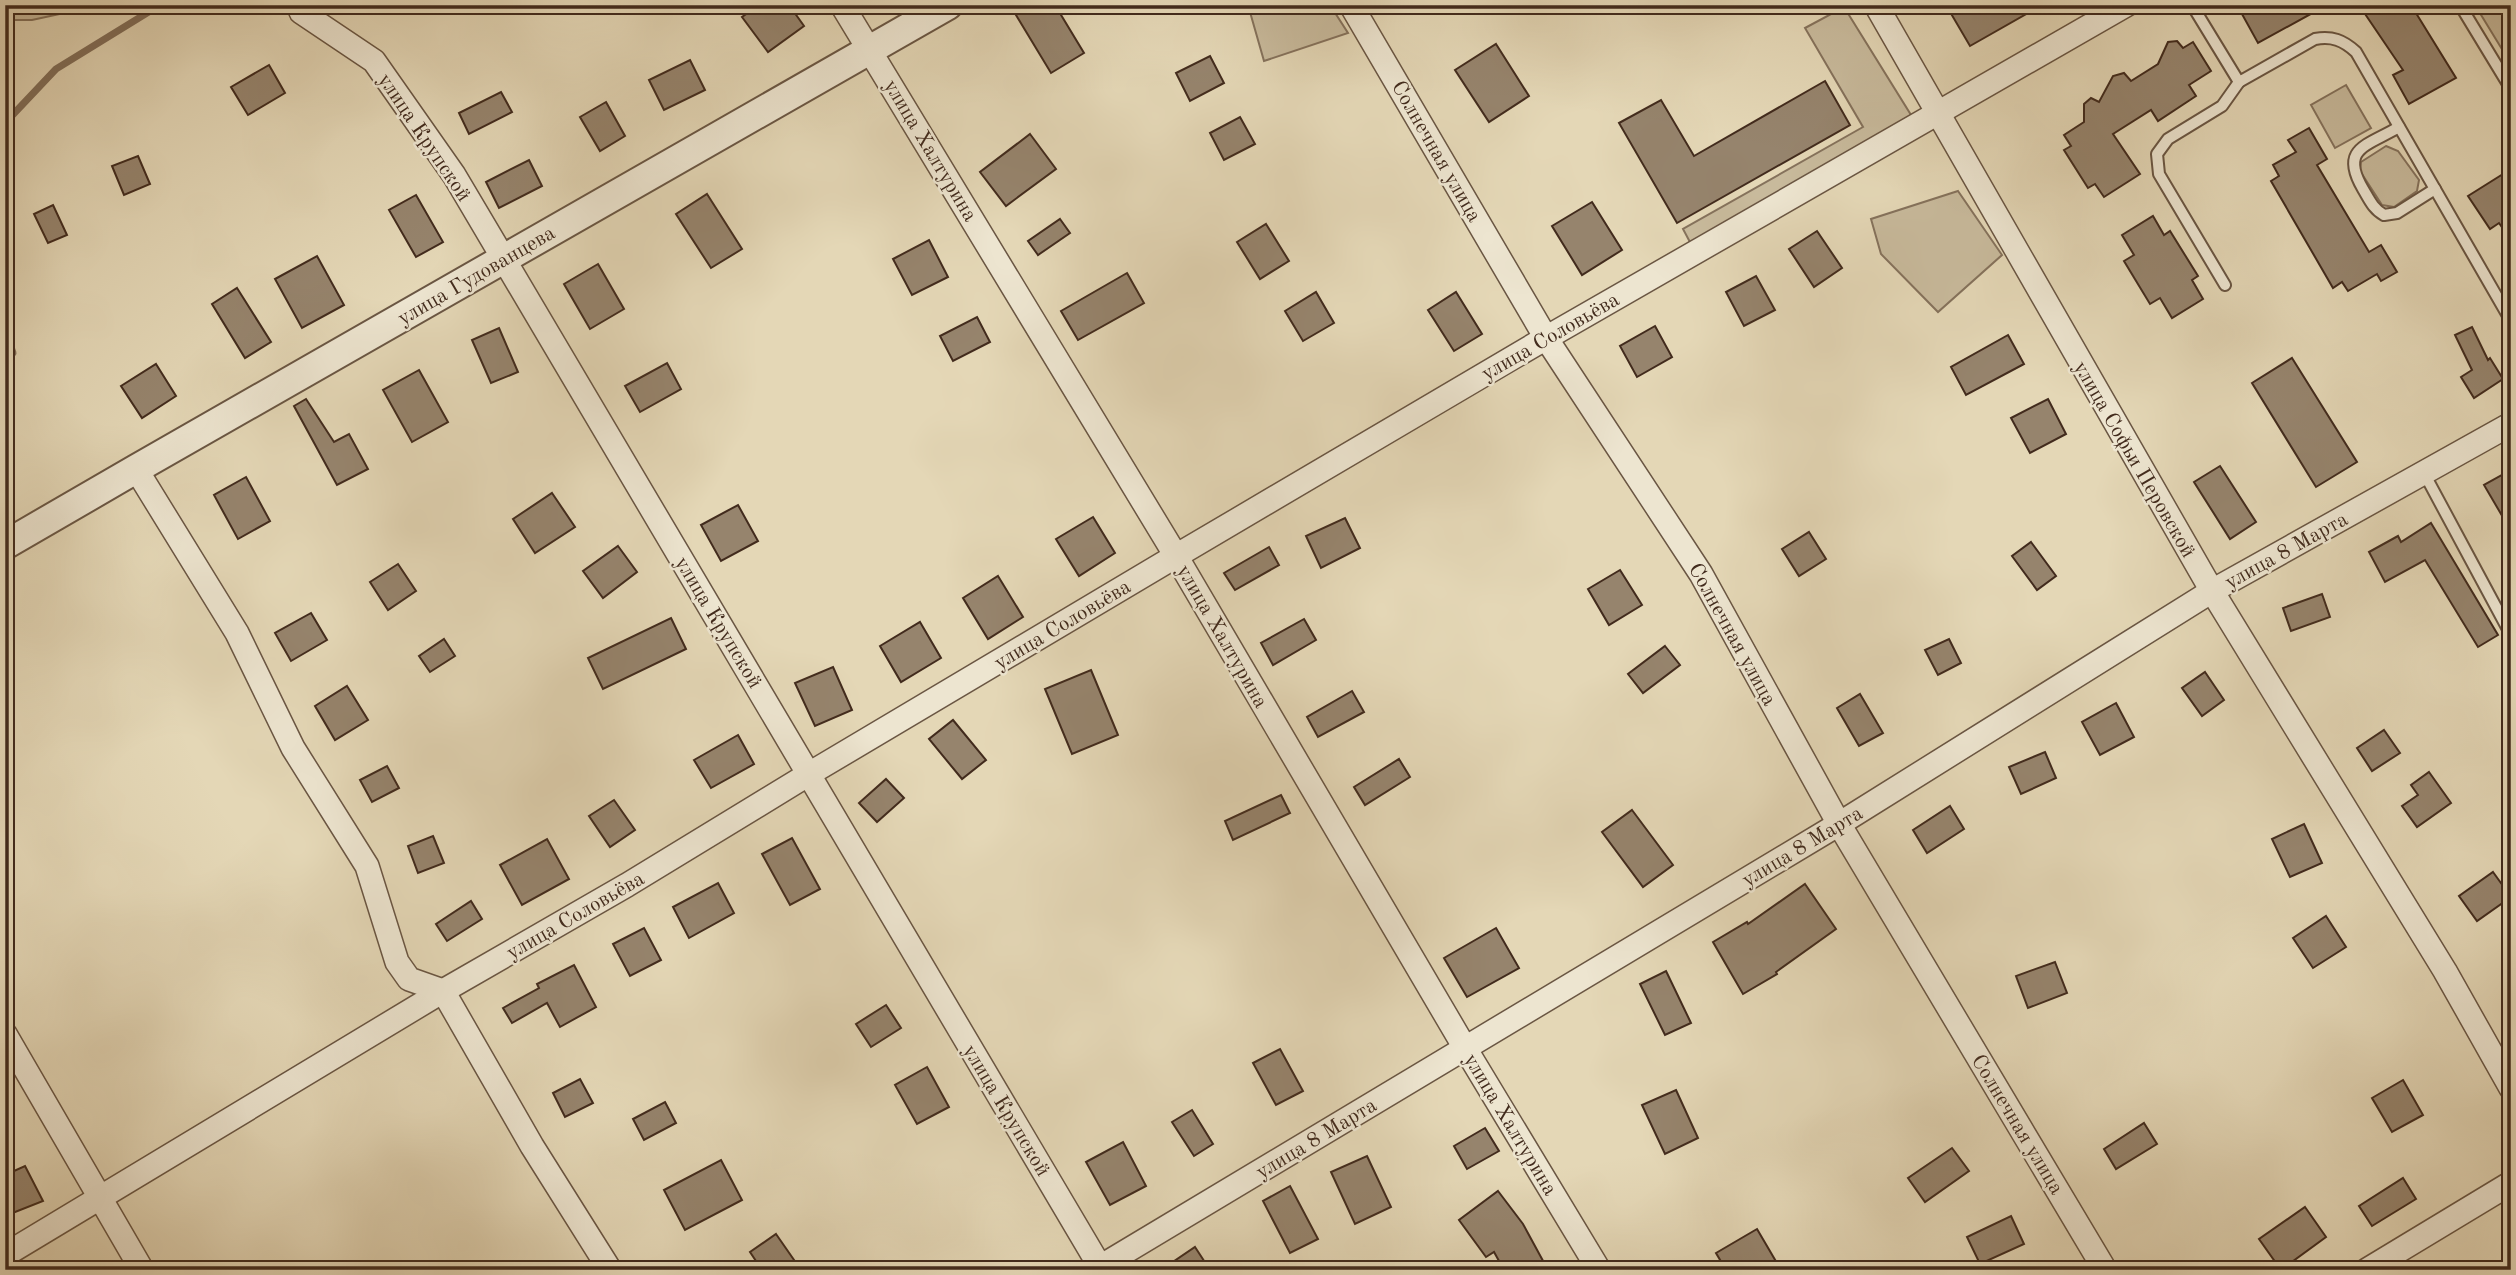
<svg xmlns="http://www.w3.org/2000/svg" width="2516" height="1275" font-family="'Old Standard TT',serif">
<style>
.green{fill:#c8ba9c;stroke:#85725c;stroke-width:2}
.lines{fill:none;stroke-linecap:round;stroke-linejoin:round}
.stream{stroke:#826f5a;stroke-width:7}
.building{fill:#96846d;stroke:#422b1d;stroke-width:2}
.service-casing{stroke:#6a5643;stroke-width:14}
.minor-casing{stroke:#6a5643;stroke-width:26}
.tertiary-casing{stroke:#6a5643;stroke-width:32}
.service{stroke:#ede5d0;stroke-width:10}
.minor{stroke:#ede5d0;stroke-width:23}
.tertiary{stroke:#ede5d0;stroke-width:28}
.labels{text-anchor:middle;stroke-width:5;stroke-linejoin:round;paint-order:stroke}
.street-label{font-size:21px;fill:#422b1d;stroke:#ede5d0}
</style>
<rect width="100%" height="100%" fill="#e4d7b6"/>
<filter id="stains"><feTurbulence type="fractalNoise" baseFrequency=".00286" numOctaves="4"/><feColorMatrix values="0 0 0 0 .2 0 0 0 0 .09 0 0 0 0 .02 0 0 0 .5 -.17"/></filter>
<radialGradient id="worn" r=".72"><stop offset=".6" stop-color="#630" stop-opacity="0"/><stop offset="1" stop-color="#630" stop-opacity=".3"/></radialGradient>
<g class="green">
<polygon points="5,5 101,5 32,20 5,20"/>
<polygon points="1248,5 1330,5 1348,33 1264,61"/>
<polygon points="2475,5 2511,5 2511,64"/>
<polygon points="1844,7 1911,115 1691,244 1683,229 1863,127 1805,28"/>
<polygon points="2346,85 2371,128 2335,148 2311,105"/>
<polygon points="2386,146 2398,151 2419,180 2417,191 2394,207 2382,205 2360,171 2361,162"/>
<polygon points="1958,191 2002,255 1938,312 1881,254 1871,219"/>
</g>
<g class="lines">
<g class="stream">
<polyline points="5,123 56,69 160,5"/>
<polyline points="5,330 13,353 5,360"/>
</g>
</g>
<g class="building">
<polygon points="759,5 789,5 804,26 768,52 742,17"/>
<polygon points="1032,5 1055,5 1084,53 1051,73 1016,15"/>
<polygon points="1946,5 2042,5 1970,46"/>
<polygon points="2237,5 2327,5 2258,43"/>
<polygon points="2359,5 2411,5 2456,78 2409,104 2393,75 2403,70"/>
<polygon points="2177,41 2183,48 2193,42 2211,71 2189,85 2196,96 2158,121 2151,110 2113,134 2140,174 2104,197 2095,184 2088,188 2064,150 2071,146 2064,135 2084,122 2084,104 2091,98 2099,102 2113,76 2124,73 2131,81 2158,64 2168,42"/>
<polygon points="1496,44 1529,96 1489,122 1455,70"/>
<polygon points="1210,56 1224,83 1190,101 1176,73"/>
<polygon points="690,60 705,90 664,110 649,80"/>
<polygon points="269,65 285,93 248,115 231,87"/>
<polygon points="1825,81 1850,125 1677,223 1619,123 1661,100 1694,156"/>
<polygon points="501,92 512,112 469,134 459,113"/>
<polygon points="606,102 625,136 600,151 580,117"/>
<polygon points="1240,117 1255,144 1224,160 1210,133"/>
<polygon points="2309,128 2327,159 2317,165 2369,252 2381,245 2397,272 2381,281 2377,274 2348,291 2342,282 2333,288 2271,181 2279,176 2273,165 2296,152 2288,140"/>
<polygon points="1030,134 1056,169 1006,206 980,172"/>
<polygon points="138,156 150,184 124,195 112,166"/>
<polygon points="529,160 542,186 499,208 486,182"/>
<polygon points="2511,169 2511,240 2499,223 2490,229 2468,196"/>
<polygon points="707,194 742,249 711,268 676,214"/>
<polygon points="416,195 443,242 416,257 389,210"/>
<polygon points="1592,202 1622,250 1582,275 1552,226"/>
<polygon points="53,205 67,235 48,243 34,214"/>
<polygon points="2153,216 2164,235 2170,231 2198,276 2192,280 2203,299 2172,318 2160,298 2150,304 2124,261 2134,255 2122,235"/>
<polygon points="1060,219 1070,233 1038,255 1028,241"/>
<polygon points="1266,224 1289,261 1260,279 1237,242"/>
<polygon points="1817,231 1842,268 1814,287 1789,249"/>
<polygon points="929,240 948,277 912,295 893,259"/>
<polygon points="317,256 344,305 302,328 275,279"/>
<polygon points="598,264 624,309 590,329 564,284"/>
<polygon points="1127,273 1144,303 1078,340 1061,311"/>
<polygon points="1756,276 1775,310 1744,326 1726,292"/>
<polygon points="237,288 271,342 245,358 212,304"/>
<polygon points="1316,292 1334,323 1303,341 1285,311"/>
<polygon points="1456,292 1482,334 1454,351 1428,310"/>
<polygon points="977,317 990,342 953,361 940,336"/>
<polygon points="1655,326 1672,357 1637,377 1620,346"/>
<polygon points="2472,327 2488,360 2490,358 2503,379 2474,398 2461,377 2472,370 2455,335"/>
<polygon points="499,328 518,372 491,383 472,340"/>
<polygon points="2008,335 2024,364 1966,395 1951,367"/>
<polygon points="2292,358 2357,462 2316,487 2252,383"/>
<polygon points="667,363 681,389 640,412 625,386"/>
<polygon points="156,364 176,396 142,418 121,386"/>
<polygon points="419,370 448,422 412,442 383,390"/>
<polygon points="306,399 334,442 349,434 368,469 337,485 294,406"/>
<polygon points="2048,399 2066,434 2030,453 2011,418"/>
<polygon points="2220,466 2256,522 2230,539 2194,482"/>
<polygon points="2511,470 2511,531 2484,485"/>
<polygon points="246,477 270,521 238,539 214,495"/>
<polygon points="552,493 575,527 535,553 513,519"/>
<polygon points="738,505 758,541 721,561 701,525"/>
<polygon points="1093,517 1115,553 1079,576 1056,539"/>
<polygon points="1345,518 1360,548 1321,568 1306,536"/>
<polygon points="2431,523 2498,635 2478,647 2425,560 2385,582 2369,552 2398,536 2401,542"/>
<polygon points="1809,532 1826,559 1799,576 1782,549"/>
<polygon points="2031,542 2056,576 2037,590 2012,556"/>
<polygon points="618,546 637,572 603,598 583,571"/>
<polygon points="1269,547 1279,565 1235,590 1224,573"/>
<polygon points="398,564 416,591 388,610 370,582"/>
<polygon points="1620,570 1642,605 1609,625 1588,589"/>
<polygon points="998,576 1023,617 988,639 963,598"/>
<polygon points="2322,594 2330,617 2291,631 2283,608"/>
<polygon points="311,613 327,640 291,661 275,633"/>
<polygon points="671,618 686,649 603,689 588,658"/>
<polygon points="1304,619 1316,640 1273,665 1261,643"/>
<polygon points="920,622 941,658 901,682 880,646"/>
<polygon points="444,639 455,656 430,672 419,656"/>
<polygon points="1949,639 1961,663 1938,675 1925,650"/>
<polygon points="1665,646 1680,665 1643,693 1628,674"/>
<polygon points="833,667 852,710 815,726 795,683"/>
<polygon points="1091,670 1118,735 1072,754 1045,689"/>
<polygon points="2205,672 2224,700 2202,716 2182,688"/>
<polygon points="347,686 368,720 335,740 315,706"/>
<polygon points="1352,691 1364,712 1318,737 1307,717"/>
<polygon points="1860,694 1883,733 1859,746 1837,708"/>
<polygon points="2116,703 2134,737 2100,755 2082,722"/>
<polygon points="953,720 986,760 962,779 929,739"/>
<polygon points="2384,730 2400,753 2372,771 2357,748"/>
<polygon points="738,735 754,764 711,788 694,760"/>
<polygon points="2045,752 2056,778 2021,794 2009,767"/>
<polygon points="1399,759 1410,777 1365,805 1354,787"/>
<polygon points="387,766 399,788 372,802 360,780"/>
<polygon points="2429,772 2451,803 2417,827 2402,806 2418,795 2411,785"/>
<polygon points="886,779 904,798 877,822 859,803"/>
<polygon points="1281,795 1290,813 1233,840 1225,821"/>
<polygon points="614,800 635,830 610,847 589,816"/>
<polygon points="1950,806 1964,829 1927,853 1913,830"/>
<polygon points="1632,810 1673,865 1643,887 1602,832"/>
<polygon points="2304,824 2322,863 2290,877 2272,839"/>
<polygon points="433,836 444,863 418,873 408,846"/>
<polygon points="792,838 820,889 790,905 762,854"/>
<polygon points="547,839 569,879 522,905 500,865"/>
<polygon points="2493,872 2511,897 2477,921 2459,896"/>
<polygon points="718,883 734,913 689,938 673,907"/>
<polygon points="1805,884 1836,929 1776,972 1777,974 1743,994 1713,942 1747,922 1748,924"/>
<polygon points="471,901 482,919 447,941 436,924"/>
<polygon points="2326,916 2346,947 2313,968 2293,938"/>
<polygon points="644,928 661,960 630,976 613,944"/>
<polygon points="1496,928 1519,968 1467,997 1444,958"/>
<polygon points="2055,962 2067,993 2028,1008 2016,976"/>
<polygon points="574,965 596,1007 560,1027 547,1003 512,1023 503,1008 539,988 537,984"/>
<polygon points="1666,971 1691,1023 1665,1035 1640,984"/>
<polygon points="886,1005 901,1028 871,1047 856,1024"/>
<polygon points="1280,1049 1303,1091 1276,1105 1253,1063"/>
<polygon points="927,1067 949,1107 917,1124 895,1085"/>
<polygon points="580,1079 593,1103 565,1117 553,1093"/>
<polygon points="2403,1080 2423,1115 2392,1132 2372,1098"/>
<polygon points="1676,1090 1698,1138 1665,1154 1642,1105"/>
<polygon points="665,1102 676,1123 644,1140 633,1119"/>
<polygon points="1192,1110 1213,1144 1194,1156 1172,1122"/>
<polygon points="2144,1123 2157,1144 2116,1169 2104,1149"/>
<polygon points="1485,1128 1499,1151 1467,1169 1454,1146"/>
<polygon points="1123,1142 1146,1186 1110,1205 1086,1162"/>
<polygon points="1952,1148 1969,1171 1925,1202 1908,1178"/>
<polygon points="1367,1156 1391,1207 1355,1224 1331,1172"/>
<polygon points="721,1160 742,1200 685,1230 664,1190"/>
<polygon points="25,1166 43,1201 5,1216 5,1175"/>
<polygon points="2403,1178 2416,1199 2372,1226 2359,1206"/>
<polygon points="1290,1186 1318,1239 1290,1253 1263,1201"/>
<polygon points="1498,1191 1523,1224 1548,1270 1504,1270 1494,1252 1486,1257 1459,1220"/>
<polygon points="2305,1207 2326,1237 2281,1270 2259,1239"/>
<polygon points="2011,1216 2024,1244 1980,1264 1967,1237"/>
<polygon points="1757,1229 1781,1270 1726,1270 1716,1253"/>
<polygon points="776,1234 801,1270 762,1270 750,1252"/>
<polygon points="1195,1247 1210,1270 1161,1270"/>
</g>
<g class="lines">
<defs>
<g id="service">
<path d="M2192,5l47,77 76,-43c17,-3 28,1 41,13l155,269"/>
<polyline points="2460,5 2511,89"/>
<path d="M2399,127c-32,19 -60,21 -36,62 6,10 10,20 21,26l13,-2 38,-24"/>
<polyline points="2225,285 2159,174 2157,154 2168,139 2222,106 2239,82"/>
<polyline points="2424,473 2511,635"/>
</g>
<g id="minor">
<polyline points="299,5 301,12 374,61 454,175 1102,1270"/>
<polyline points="842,5 1176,556 1465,1048 1599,1270"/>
<polyline points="1351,5 1546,338 1701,574 1839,824 2105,1270"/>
<polyline points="1876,5 2212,591 2445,971 2511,1088"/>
<polyline points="136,469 237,633 293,748 367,866 397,962 409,979 443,991 532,1146 610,1270"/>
<polyline points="5,1034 142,1270"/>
<polyline points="5,1255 443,991 627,885 809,774 1176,556 1546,338 2126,5"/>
<polyline points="1095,1270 1839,824 2212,591 2511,424"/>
<polyline points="2367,1270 2511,1183"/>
</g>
<polyline id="tertiary" points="5,545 136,469 948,5"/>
</defs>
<use href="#service" class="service-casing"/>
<use href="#minor" class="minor-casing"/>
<use href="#tertiary" class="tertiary-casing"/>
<use href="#service" class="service"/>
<use href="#minor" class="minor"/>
<use href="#tertiary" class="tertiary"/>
</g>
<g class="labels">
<g class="street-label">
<text transform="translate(425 137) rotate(56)" y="7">улица Крупской</text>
<text transform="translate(931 150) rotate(59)" y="7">улица Халтурина</text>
<text transform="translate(1437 151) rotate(60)" y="7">Солнечная улица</text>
<text transform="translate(476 275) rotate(-30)" y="7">улица Гудованцева</text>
<text transform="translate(1550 336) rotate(-30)" y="7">улица Соловьёва</text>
<text transform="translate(2135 459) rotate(60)" y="7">улица Софьи Перовской</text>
<text transform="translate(2286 550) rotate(-29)" y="7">улица 8 Марта</text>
<text transform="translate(719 622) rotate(59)" y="7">улица Крупской</text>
<text transform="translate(1062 624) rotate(-31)" y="7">улица Соловьёва</text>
<text transform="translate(1733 634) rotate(61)" y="7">Солнечная улица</text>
<text transform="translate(1223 636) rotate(60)" y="7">улица Халтурина</text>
<text transform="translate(1802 846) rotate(-31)" y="7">улица 8 Марта</text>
<text transform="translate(575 915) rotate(-30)" y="7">улица Соловьёва</text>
<text transform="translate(1007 1110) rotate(59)" y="7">улица Крупской</text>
<text transform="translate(1511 1124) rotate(59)" y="7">улица Халтурина</text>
<text transform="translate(2018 1124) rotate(59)" y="7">Солнечная улица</text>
<text transform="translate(1316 1138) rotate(-31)" y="7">улица 8 Марта</text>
</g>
</g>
<rect width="2516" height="1275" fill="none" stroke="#e4d7b6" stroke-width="28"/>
<rect x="7" y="7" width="2502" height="1261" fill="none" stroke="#422b1d" stroke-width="3.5"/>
<rect x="14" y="14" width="2488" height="1247" fill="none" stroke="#422b1d" stroke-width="2"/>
<rect width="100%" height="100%" filter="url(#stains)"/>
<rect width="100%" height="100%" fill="url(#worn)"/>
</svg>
